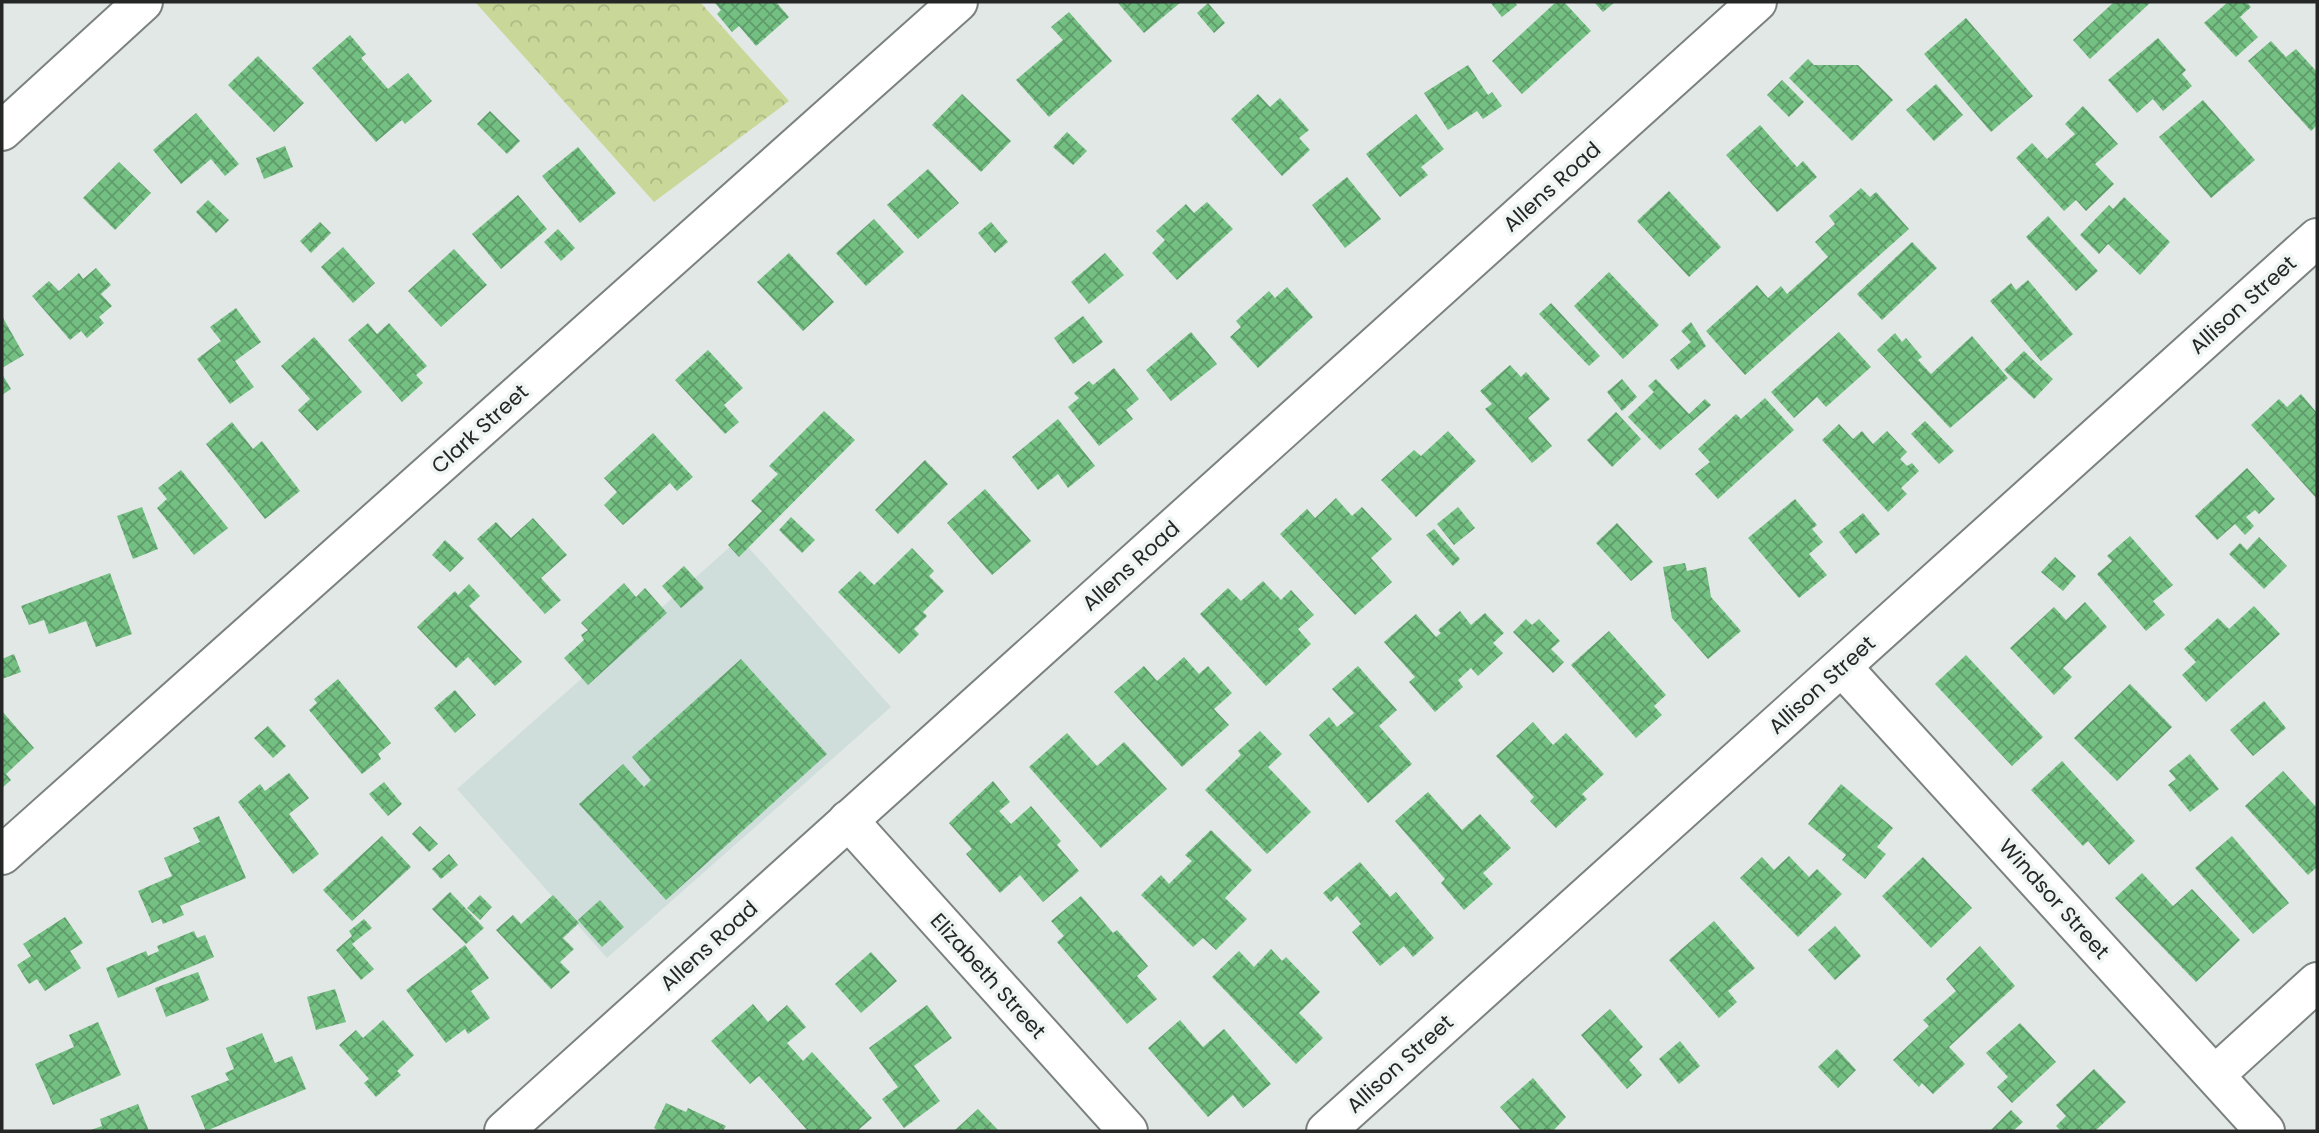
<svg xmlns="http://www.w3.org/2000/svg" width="2319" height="1133" font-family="Poppins,sans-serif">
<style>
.built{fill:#d0dedb}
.park{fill:url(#park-crowns)}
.building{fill:url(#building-cross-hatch)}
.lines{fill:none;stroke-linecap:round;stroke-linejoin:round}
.minor-casing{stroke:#7c8280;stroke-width:42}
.minor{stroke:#fff;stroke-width:38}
.labels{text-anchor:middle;stroke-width:7;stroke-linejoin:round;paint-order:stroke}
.street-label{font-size:21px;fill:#252726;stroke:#eff5f3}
</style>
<defs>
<pattern id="park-crowns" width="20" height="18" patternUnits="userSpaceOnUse" patternTransform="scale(1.75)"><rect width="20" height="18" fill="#c9d898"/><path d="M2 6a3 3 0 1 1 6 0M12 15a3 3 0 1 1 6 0" fill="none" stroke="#acb983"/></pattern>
<pattern id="building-cross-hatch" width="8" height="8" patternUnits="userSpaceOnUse" patternTransform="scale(1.75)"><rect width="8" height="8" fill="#74bf82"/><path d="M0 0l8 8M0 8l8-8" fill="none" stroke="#5f9b6a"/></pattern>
</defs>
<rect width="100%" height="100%" fill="#e2e8e6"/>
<polygon class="built" points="740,538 891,707 607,958 457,789"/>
<polygon class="park" points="475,2 700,2 789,101 654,202"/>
<g class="building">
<polygon points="714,2 776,2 789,17 756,46 739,26 732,32 717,14 721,10"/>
<polygon points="1117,2 1181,2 1144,33"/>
<polygon points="1490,2 1514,2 1517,5 1502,17"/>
<polygon points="1556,2 1564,2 1591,31 1522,94 1492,61"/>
<polygon points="1594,2 1615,2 1603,12"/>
<polygon points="2114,2 2151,2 2090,59 2073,40"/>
<polygon points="2228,2 2246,2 2251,7 2240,17 2258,37 2236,57 2204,23"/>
<polygon points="1208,3 1225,23 1214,33 1197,13"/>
<polygon points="1069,12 1112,61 1049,117 1016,80 1063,40 1051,27"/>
<polygon points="1966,18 2033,96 1991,132 1924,54"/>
<polygon points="350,35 366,54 361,58 388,89 408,73 432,101 405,124 402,120 376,142 312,68"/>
<polygon points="2158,38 2186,70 2182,74 2192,86 2163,111 2153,99 2137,113 2108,80"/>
<polygon points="2271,41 2286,57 2296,49 2317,72 2317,125 2311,131 2248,61"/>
<polygon points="258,56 304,103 274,132 228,85"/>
<polygon points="1808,59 1814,65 1858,65 1893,100 1852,141 1789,78"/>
<polygon points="1468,65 1488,95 1492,92 1502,106 1483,119 1477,111 1448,130 1424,93"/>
<polygon points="1782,80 1804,102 1789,117 1767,95"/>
<polygon points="1936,84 1963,115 1934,141 1906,110"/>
<polygon points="962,94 1011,141 981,172 932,125"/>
<polygon points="1258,94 1270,107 1280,98 1309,130 1299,138 1310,150 1282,176 1231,119"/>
<polygon points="2203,100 2255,160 2211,198 2159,137"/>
<polygon points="2083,106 2118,144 2095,164 2114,184 2086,211 2076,200 2064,211 2016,158 2032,143 2047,159 2075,134 2065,124"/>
<polygon points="490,111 520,141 507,154 477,124"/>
<polygon points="196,113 239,164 225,176 211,159 181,184 153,150"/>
<polygon points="1416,114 1444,149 1421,167 1428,175 1400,197 1366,154"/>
<polygon points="1760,125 1797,167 1803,161 1817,177 1777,212 1726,155"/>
<polygon points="1067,132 1087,151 1073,165 1053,147"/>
<polygon points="285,146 293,167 264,179 256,158"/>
<polygon points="578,147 616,193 580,223 542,176"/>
<polygon points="119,162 151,193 115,230 83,198"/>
<polygon points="928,169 959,203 918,239 887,205"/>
<polygon points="1347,177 1381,219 1345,248 1312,205"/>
<polygon points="1861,188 1870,197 1876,192 1909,229 1745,375 1706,331 1757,285 1768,298 1781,286 1787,294 1828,257 1815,242 1835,224 1829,216"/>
<polygon points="1669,191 1721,247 1689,277 1637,221"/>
<polygon points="518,195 547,229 501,269 472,234"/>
<polygon points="2124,197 2170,242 2140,275 2108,244 2099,254 2080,235 2109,205 2113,209"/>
<polygon points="208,200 229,220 216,233 196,212"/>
<polygon points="1207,202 1233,229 1177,280 1152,253 1165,240 1156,231 1186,204 1194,213"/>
<polygon points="2048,216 2098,271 2076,291 2026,237"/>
<polygon points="874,219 904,252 866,286 836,253"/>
<polygon points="320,222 331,233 311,253 300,241"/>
<polygon points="991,222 1008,242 995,253 978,233"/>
<polygon points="558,229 575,248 561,261 544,242"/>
<polygon points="1912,242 1937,268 1882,320 1857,294"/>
<polygon points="343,247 375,283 353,303 321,267"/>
<polygon points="454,249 487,285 441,327 408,291"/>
<polygon points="789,253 834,302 803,331 757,282"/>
<polygon points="1105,253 1124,275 1089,304 1071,282"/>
<polygon points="96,268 111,285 101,294 112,306 99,317 104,323 87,338 81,331 70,340 32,296 49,281 59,291 79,273 83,279"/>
<polygon points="1609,272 1659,325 1623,359 1574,306"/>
<polygon points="2028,280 2073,334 2041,361 1990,301 2011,283 2016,290"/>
<polygon points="1287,287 1313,317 1258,368 1230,337 1241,327 1236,321 1269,291 1275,298"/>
<polygon points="1551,303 1600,356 1589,366 1539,314"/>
<polygon points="236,308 261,342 235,361 254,387 230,404 197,359 221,341 210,327"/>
<polygon points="2,316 24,355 2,368"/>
<polygon points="1083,316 1103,342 1073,364 1054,338"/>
<polygon points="1691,322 1706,346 1678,370 1670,360 1691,342 1681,331"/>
<polygon points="368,323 377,334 389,323 427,366 416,375 423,383 402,402 348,340"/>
<polygon points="1191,332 1217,364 1171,401 1146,370"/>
<polygon points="1839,332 1871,367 1826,407 1817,397 1794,418 1771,392"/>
<polygon points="1895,333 1902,342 1906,338 1922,357 1918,360 1931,374 1972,336 2008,378 1950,428 1877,350"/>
<polygon points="314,337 362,392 317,431 298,410 310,399 281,366"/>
<polygon points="708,350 743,388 724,405 739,422 725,434 675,380"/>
<polygon points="2024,351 2053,379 2034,399 2004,370"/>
<polygon points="1510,365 1521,377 1526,372 1550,399 1528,418 1552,446 1532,463 1485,409 1492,404 1480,391"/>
<polygon points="1114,368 1139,399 1126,410 1133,419 1099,446 1068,407 1079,398 1074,393 1089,381 1093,385"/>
<polygon points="2,374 11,389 2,395"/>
<polygon points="1622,379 1637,397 1622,411 1607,392"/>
<polygon points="1656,379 1689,414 1705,399 1711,405 1660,450 1628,417 1654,392 1648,386"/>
<polygon points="2301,394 2317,413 2317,499 2251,425 2279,399 2287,407"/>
<polygon points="1765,398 1794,430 1718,499 1695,474 1710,462 1698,449 1736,414 1741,419"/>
<polygon points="824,411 855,440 739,557 728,545 762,511 751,501 778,474 769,466"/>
<polygon points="1616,412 1641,439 1612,467 1587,440"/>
<polygon points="1058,419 1095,466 1068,488 1058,474 1038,490 1012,457"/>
<polygon points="1925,421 1954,451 1939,464 1911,434"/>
<polygon points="232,422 253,449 262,441 300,491 265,519 206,444"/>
<polygon points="1839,424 1853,439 1862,431 1873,444 1887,431 1907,452 1900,459 1907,466 1912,463 1919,471 1901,488 1907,494 1888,512 1822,440"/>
<polygon points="1448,431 1476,461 1416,517 1381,480 1414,450 1421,456"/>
<polygon points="653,433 693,477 677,491 670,483 623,525 604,505 617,492 604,478"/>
<polygon points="925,460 948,484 898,534 875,510"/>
<polygon points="2247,468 2275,499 2259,514 2255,510 2246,517 2254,526 2245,535 2235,524 2217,540 2195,516"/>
<polygon points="181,470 228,528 194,555 157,508 167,499 158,488"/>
<polygon points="985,489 1031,541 992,575 947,523"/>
<polygon points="1336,498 1352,516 1362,507 1392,539 1371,558 1392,582 1355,615 1280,534 1307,509 1315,518"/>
<polygon points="1795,499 1817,525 1812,529 1823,542 1809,554 1827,575 1799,598 1748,538"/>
<polygon points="142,507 158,549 133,559 117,516"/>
<polygon points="1458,507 1475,528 1454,545 1437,524"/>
<polygon points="1863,513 1880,534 1856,554 1839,532"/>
<polygon points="791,517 815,540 802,553 779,530"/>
<polygon points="533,518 567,555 541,578 561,600 545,614 477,539 496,522 511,538"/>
<polygon points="1617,523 1653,562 1631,581 1596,543"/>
<polygon points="1434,529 1460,559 1453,566 1426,535"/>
<polygon points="2130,536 2173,585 2153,601 2165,615 2146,631 2097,574 2112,561 2107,556"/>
<polygon points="2259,537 2287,566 2264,589 2229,554 2240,543 2247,550"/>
<polygon points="445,540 464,558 450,572 432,555"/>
<polygon points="912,548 934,571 929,576 944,591 923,612 927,616 914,629 919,634 899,654 838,592 860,571 874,585"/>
<polygon points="2055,557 2076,576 2063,591 2041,572"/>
<polygon points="1685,563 1687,571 1706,567 1711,597 1741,631 1708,659 1672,618 1663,567"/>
<polygon points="684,566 704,588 681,608 662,586"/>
<polygon points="110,573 132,634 96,647 86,621 49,634 44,620 29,625 21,606"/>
<polygon points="1263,581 1281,600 1291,590 1314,615 1298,629 1311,644 1266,686 1200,614 1228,588 1241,601"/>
<polygon points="624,583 636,597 645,588 667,613 588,685 564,658 584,640 581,635 588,630 581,623"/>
<polygon points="469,584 480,596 469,606 522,662 495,686 468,657 456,668 417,627 455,591 458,595"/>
<polygon points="2085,602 2107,627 2063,668 2072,677 2054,695 2010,648 2054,607 2066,620"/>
<polygon points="2254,606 2280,634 2206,702 2182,675 2196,662 2184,649 2218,618 2229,629"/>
<polygon points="1460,611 1471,625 1485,613 1504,633 1493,643 1503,653 1478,676 1471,668 1458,680 1463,687 1435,712 1409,682 1415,677 1384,642 1416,614 1436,637 1441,633 1438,630"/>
<polygon points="1526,619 1532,625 1539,619 1560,641 1551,649 1564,662 1553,673 1513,632"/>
<polygon points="1609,631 1666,695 1654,706 1662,715 1636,738 1571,665"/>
<polygon points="14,654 21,672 2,679 2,659"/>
<polygon points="1966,655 2043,737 2012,766 1935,684"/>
<polygon points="1184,657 1199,674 1208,666 1232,693 1214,709 1229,725 1182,767 1114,692 1144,666 1157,681"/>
<polygon points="741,659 827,754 666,900 579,804 623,764 644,787 651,780 632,757"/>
<polygon points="1358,666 1397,710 1379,726 1412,764 1368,803 1309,735 1329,717 1337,727 1354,713 1332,689"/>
<polygon points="338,679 391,743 378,754 381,759 362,774 309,710 317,703 314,699"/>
<polygon points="2130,684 2172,727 2117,781 2074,738"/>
<polygon points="455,690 476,715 455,733 434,708"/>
<polygon points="2264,701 2286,728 2253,756 2230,730"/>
<polygon points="2,711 34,748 6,774 11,780 2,788"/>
<polygon points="1533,722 1553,745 1566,733 1604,774 1582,794 1587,799 1556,828 1530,801 1534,797 1496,756"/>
<polygon points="268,726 286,746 273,758 254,738"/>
<polygon points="1260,731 1282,754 1268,767 1311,812 1267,854 1205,790 1241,755 1238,751"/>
<polygon points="1067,733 1097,766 1124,742 1167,789 1101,848 1029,767"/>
<polygon points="2190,754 2219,789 2190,812 2168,785 2176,779 2169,771"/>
<polygon points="2062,761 2135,841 2109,865 2088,841 2083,846 2031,790"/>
<polygon points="2283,771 2317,808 2317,867 2308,875 2245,806"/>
<polygon points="289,773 309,798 289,814 319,854 293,874 238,802 260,784 265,791"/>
<polygon points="993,781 1010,802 999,811 1011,824 1031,806 1061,841 1057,845 1079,871 1043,902 1020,875 1000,893 966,854 972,849 949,823"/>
<polygon points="384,782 402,804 388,816 369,794"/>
<polygon points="1841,784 1893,828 1877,847 1886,854 1865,879 1842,860 1846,855 1808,824"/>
<polygon points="1428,792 1462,830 1480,814 1511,848 1483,873 1493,884 1464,910 1441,883 1445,879 1395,821"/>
<polygon points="219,816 246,878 180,906 184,915 163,924 161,919 152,923 138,891 172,876 164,858 200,842 193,828"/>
<polygon points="420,826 438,844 429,852 412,834"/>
<polygon points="1211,830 1252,870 1225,898 1247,919 1216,950 1203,938 1193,947 1141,895 1161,875 1169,884 1192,861 1185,855"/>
<polygon points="382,836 411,867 352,921 323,890"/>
<polygon points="2232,836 2289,903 2253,934 2195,868"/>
<polygon points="449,854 458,865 441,879 432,869"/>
<polygon points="1789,856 1809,877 1817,869 1842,894 1798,937 1740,878 1762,857 1774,870"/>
<polygon points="1923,857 1972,908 1931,948 1882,896"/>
<polygon points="1360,862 1390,897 1396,892 1434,938 1413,957 1404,946 1380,966 1352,932 1361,924 1337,896 1331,902 1323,893"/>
<polygon points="2142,873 2173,906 2192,889 2240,940 2196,982 2115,898"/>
<polygon points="450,892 484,928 466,944 432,909"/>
<polygon points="480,895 492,907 480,920 467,908"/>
<polygon points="553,895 579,923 563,938 574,949 560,962 570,972 551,989 496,930 513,915 521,924"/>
<polygon points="1081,896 1113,933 1117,930 1148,966 1137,976 1157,999 1127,1024 1057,942 1064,936 1051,921"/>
<polygon points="600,900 624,927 602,947 578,920"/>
<polygon points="65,917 83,943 70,951 81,968 45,991 37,979 29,984 17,965 31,956 23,944"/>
<polygon points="364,919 372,928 352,944 374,969 361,980 336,950 352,936 349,931"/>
<polygon points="1714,921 1755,968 1728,991 1737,1002 1719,1018 1669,960"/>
<polygon points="1835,926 1861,956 1835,980 1808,950"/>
<polygon points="194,931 197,938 205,935 214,957 118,998 106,968 146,951 148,956 159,951 157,946"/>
<polygon points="465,945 489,978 471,991 490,1018 468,1034 465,1029 446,1043 406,990"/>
<polygon points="1980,946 2015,986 1949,1047 1965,1064 1933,1094 1922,1083 1919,1087 1893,1060 1929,1026 1923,1020 1956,991 1946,979"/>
<polygon points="1271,949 1282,961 1286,957 1320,992 1299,1013 1323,1038 1296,1064 1212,977 1239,951 1254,967"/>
<polygon points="871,952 897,981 861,1013 835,984"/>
<polygon points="198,972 209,1000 166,1017 155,988"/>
<polygon points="335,989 346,1022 316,1030 307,997"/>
<polygon points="753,1004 768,1022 787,1005 806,1027 787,1043 803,1061 812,1052 872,1118 857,1131 808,1131 759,1076 750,1084 711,1041"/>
<polygon points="927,1005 952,1038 914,1066 940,1101 904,1128 882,1099 898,1087 869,1048"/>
<polygon points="1610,1009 1643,1047 1629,1060 1642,1075 1627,1089 1581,1035"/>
<polygon points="383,1020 414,1055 397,1071 401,1075 376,1097 364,1083 369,1079 339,1045 356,1030 363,1038"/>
<polygon points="1180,1020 1203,1047 1224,1029 1271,1084 1243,1108 1233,1095 1208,1117 1148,1048"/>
<polygon points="98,1022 121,1075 53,1105 35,1064 74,1047 69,1035"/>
<polygon points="2020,1023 2056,1062 2012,1103 1997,1087 2008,1077 1986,1053"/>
<polygon points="262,1033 275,1063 292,1056 306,1089 206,1131 191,1096 229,1080 225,1073 234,1069 226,1048"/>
<polygon points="1680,1041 1700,1066 1679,1084 1659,1059"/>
<polygon points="1837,1049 1856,1070 1838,1088 1818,1067"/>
<polygon points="2094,1069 2126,1102 2095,1131 2061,1131 2056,1126 2066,1116 2056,1105"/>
<polygon points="1533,1078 1566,1117 1553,1131 1521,1131 1500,1107"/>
<polygon points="666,1103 686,1112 688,1108 726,1126 723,1131 659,1131 654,1128"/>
<polygon points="138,1104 149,1131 88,1131 102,1126 100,1119"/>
<polygon points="978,1109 999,1131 954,1131"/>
<polygon points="2011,1110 2023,1122 2013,1131 1990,1131"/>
</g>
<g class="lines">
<defs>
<g id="minor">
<polyline points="2,131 143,2"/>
<polyline points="1842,667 2265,1131"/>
<polyline points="848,820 1128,1131"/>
<polyline points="2,855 958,2"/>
<polyline points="2215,1075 2317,982"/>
<polyline points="504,1131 1757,2"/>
<polyline points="1326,1131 2317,238"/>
</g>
</defs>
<use href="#minor" class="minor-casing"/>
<use href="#minor" class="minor"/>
</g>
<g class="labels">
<g class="street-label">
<text transform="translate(1552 187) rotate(-42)" y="7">Allens Road</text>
<text transform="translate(2243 305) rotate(-42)" y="7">Allison Street</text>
<text transform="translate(480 429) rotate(-42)" y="7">Clark Street</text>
<text transform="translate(1131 566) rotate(-42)" y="7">Allens Road</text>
<text transform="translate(1822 685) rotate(-42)" y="7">Allison Street</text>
<text transform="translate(2054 899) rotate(48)" y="7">Windsor Street</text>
<text transform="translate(709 946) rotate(-42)" y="7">Allens Road</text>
<text transform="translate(988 976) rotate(48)" y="7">Elizabeth Street</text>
<text transform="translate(1400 1064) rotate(-42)" y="7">Allison Street</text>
</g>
</g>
<rect width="2319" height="1133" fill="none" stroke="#252726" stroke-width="7"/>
</svg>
